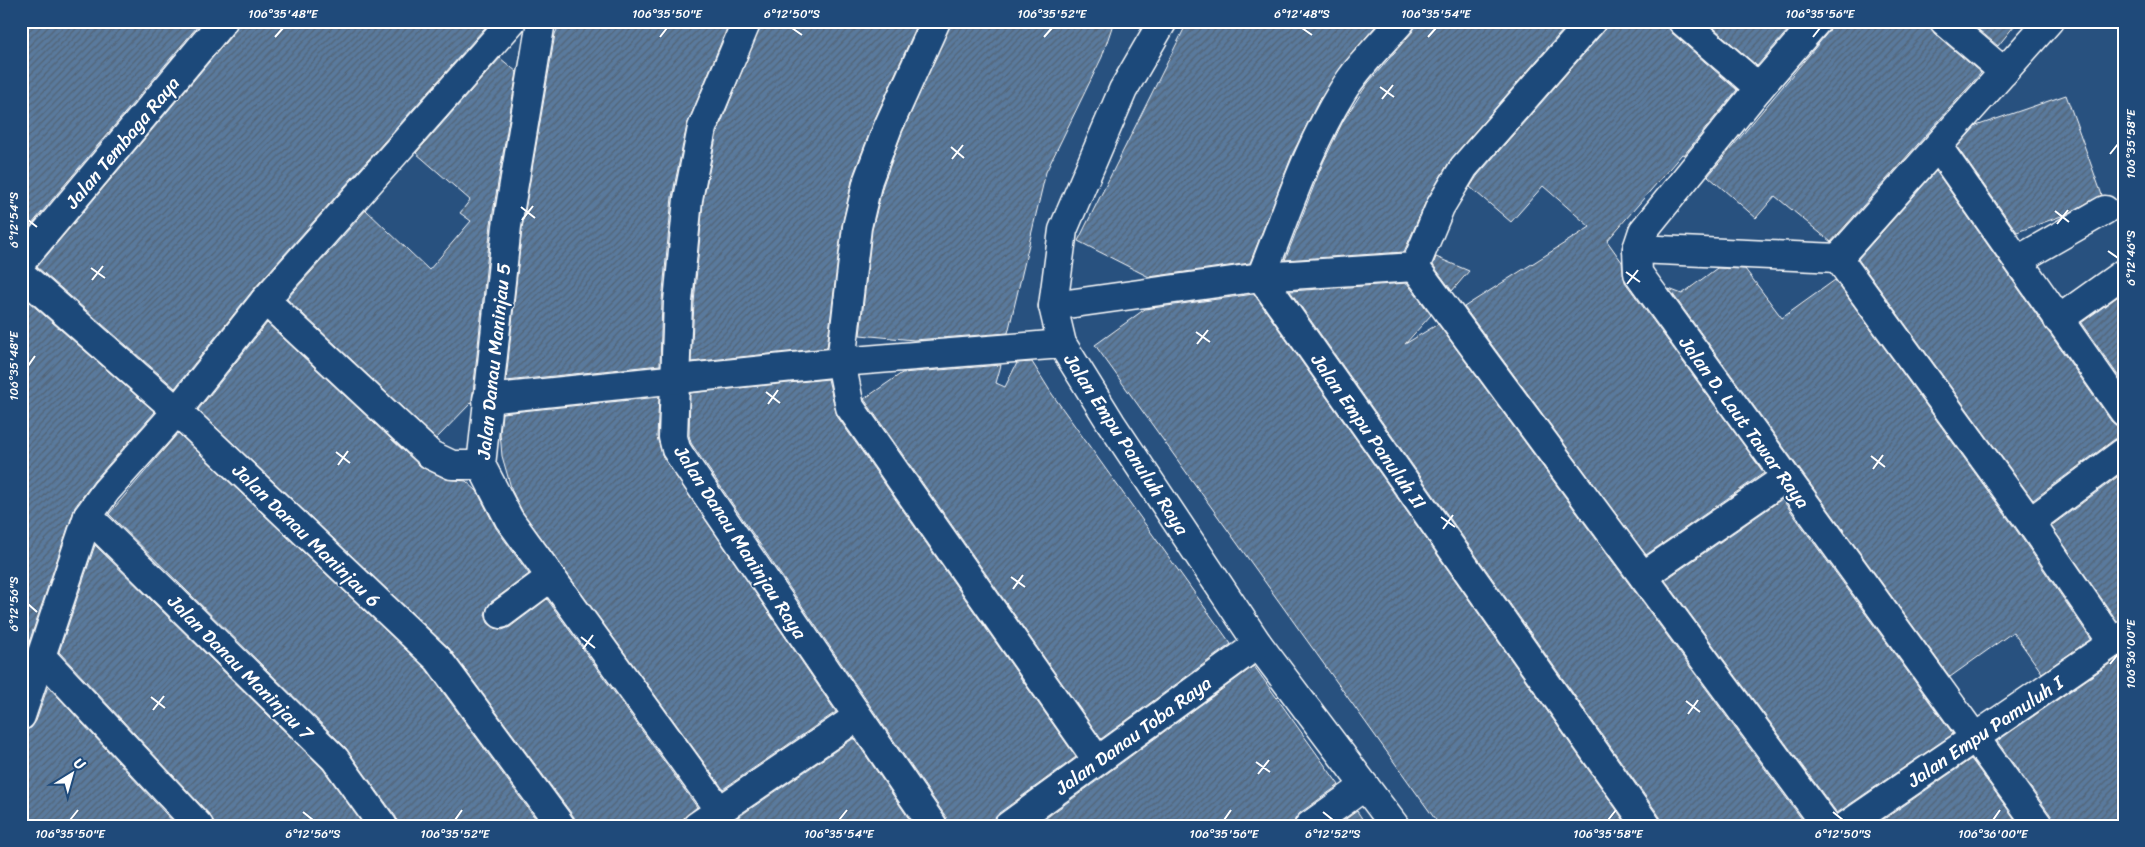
<svg xmlns="http://www.w3.org/2000/svg" width="2145" height="847" font-family="Sriracha,sans-serif">
<style>
.building{fill:url(#building-hatch);stroke:#fff}
.lines{fill:none;stroke-linecap:round;stroke-linejoin:round}
.minor-casing{stroke:#fff;stroke-width:31}
.minor{stroke:#1f4a7a;stroke-width:28}
.ticks{fill:none;stroke:#fff;stroke-width:2}
.labels{text-anchor:middle;stroke-width:4;stroke-linejoin:round;paint-order:stroke}
.street-label{font-size:19px;fill:#fff;stroke:#1f4a7a}
.neatline{fill:none;stroke:#fff;stroke-width:2}
.ticks-label{font-size:12px;text-anchor:middle;fill:#fff}
</style>
<defs>
<pattern id="building-hatch" width="6" height="6" patternUnits="userSpaceOnUse" patternTransform="scale(1.25)"><rect width="6" height="6" fill="#5a7a9d"/><path d="M-1 1l2-2M0 6l6-6M5 7l2-2" fill="none" stroke="#536374"/></pattern>
</defs>
<rect width="100%" height="100%" fill="#28517f"/>
<filter id="ink" filterUnits="userSpaceOnUse"><feTurbulence type="fractalNoise" baseFrequency=".02" numOctaves="2"/><feDisplacementMap in="SourceGraphic" scale="10" xChannelSelector="R" yChannelSelector="G"/><feConvolveMatrix kernelMatrix="1 2 1 2 8 2 1 2 1" color-interpolation-filters="sRGB"/></filter>
<g filter="url(#ink)">
<g class="building">
<polygon points="21,21 202,21 21,237"/>
<polygon points="238,21 491,21 253,290 175,388 37,267 235,31"/>
<polygon points="561,21 730,21 687,125 672,197 662,301 660,365 506,381 522,228 555,34"/>
<polygon points="762,21 919,21 874,121 853,176 842,225 827,348 691,362 694,303 703,201 717,133"/>
<polygon points="951,21 1114,21 1102,57 1046,172 1008,333 914,340 860,335 872,230 883,185 902,133"/>
<polygon points="1188,21 1380,21 1343,64 1316,106 1293,153 1250,263 1149,277 1078,241"/>
<polygon points="1416,21 1571,21 1451,159 1426,201 1404,252 1285,260 1322,165 1343,121 1368,83 1413,31"/>
<polygon points="1607,21 1667,21 1672,33 1737,90 1684,155 1682,154 1607,241 1622,262 1625,282 1764,473 1646,555 1464,307 1590,227 1543,186 1511,222 1470,187 1477,176 1604,31"/>
<polygon points="1706,21 1796,21 1757,66"/>
<polygon points="1832,21 1929,21 1934,33 1981,73 1831,242 1775,196 1756,218 1708,176 1829,31"/>
<polygon points="1968,21 2018,21 1998,46"/>
<polygon points="500,58 517,72 491,224 472,402 436,439 287,299 366,210 429,270 471,221 460,213 470,200 416,153"/>
<polygon points="2066,95 2102,195 2067,214 2017,232 1957,147 1976,126"/>
<polygon points="1936,171 2111,421 2117,426 2124,427 2124,437 2115,439 2033,500 1858,259"/>
<polygon points="1436,257 1469,271 1452,291 1433,265"/>
<polygon points="1717,268 1745,269 1782,318 1835,280 2017,531 2091,639 2042,673 2013,632 1950,677 1669,289 1682,294"/>
<polygon points="1407,283 1431,315 1405,344 1438,324 1807,826 1662,826 1660,817 1290,291"/>
<polygon points="2124,292 2124,384 2081,323"/>
<polygon points="1254,294 1628,826 1440,826 1095,345 1145,309"/>
<polygon points="21,295 155,412 94,481 75,507 21,666"/>
<polygon points="267,323 420,466 446,479 466,481 477,491 496,528 529,574 491,602 487,608 485,615 488,623 495,628 502,630 510,627 547,599 697,807 683,819 682,826 576,826 574,817 449,648 198,410"/>
<polygon points="1032,362 1052,394 1231,644 1101,739 864,399 902,373 1001,365 996,383 1005,387 1017,363"/>
<polygon points="828,379 837,416 1076,757 999,813 993,826 948,826 946,817 691,443 689,435 690,393"/>
<polygon points="659,397 657,437 663,457 836,712 723,789 522,511 512,491 502,456 500,433 502,413"/>
<polygon points="178,433 426,669 541,826 398,826 396,817 346,748 109,514"/>
<polygon points="2124,472 2124,620 2117,621 2051,526"/>
<polygon points="1782,499 1953,734 1837,813 1665,580"/>
<polygon points="95,545 323,769 364,826 214,826 210,815 59,652"/>
<polygon points="2124,654 2124,826 2054,826 2052,817 1997,741"/>
<polygon points="1254,666 1339,785 1300,813 1295,819 1294,826 1035,826"/>
<polygon points="48,686 177,826 21,826 21,731 31,728 36,721"/>
<polygon points="854,738 914,826 725,826"/>
<polygon points="1971,759 2020,826 1874,826"/>
<polygon points="1357,811 1367,826 1336,826"/>
</g>
<g class="lines">
<defs>
<g id="minor">
<polyline points="541,21 507,226 481,465 509,519 719,810"/>
<polyline points="747,21 702,128 688,199 678,302 673,437 676,449 683,460 933,826"/>
<polyline points="936,21 888,127 868,180 857,227 841,362 850,407 1097,760"/>
<polyline points="1163,21 1123,90 1063,230 1053,306 1062,344 1111,423 1258,644 1395,826"/>
<path d="M1401,21c-20,23 -43,45 -59,71 -35,56 -56,123 -81,185l386,549"/>
<polyline points="1592,21 1464,167 1440,207 1415,267 1827,826"/>
<polyline points="1682,21 1759,88"/>
<polyline points="1817,21 1759,88 1643,231 1637,249 1638,273 2039,826"/>
<polyline points="1944,21 2004,72"/>
<polyline points="2049,21 1838,258 2030,522 2113,643"/>
<polyline points="1938,147 2124,412"/>
<polyline points="1637,249 1838,258"/>
<polyline points="2018,260 2105,210"/>
<polyline points="21,262 223,21"/>
<polyline points="21,274 177,411 438,659 561,826"/>
<polyline points="265,300 431,455 452,465 481,465"/>
<polyline points="1053,306 1261,277 1415,267"/>
<polyline points="2058,320 2124,273"/>
<polyline points="487,399 841,362 1062,344"/>
<polyline points="88,516 335,759 383,826"/>
<polyline points="2030,522 2124,452"/>
<polyline points="1643,576 1785,478"/>
<polyline points="501,614 551,577"/>
<polyline points="42,657 199,826"/>
<polyline points="21,716 88,516 106,491 177,411 265,300 512,21"/>
<polyline points="697,826 857,717"/>
<polyline points="1008,826 1258,644"/>
<polyline points="1309,826 1365,786"/>
<polyline points="1846,826 2124,635"/>
</g>
</defs>
<use href="#minor" class="minor-casing"/>
<use href="#minor" class="minor"/>
</g>
</g>
<path class="ticks" d="M792,28l10,7M1302,28l10,7M275,37l8,-9M660,37l7,-9M1044,37l8,-9M1428,37l8,-9M1813,37l7,-9M1380,87l14,10M1382,99l11,-14M951,147l13,11M2110,154l8,-10M952,159l11,-14M521,207l14,11M2055,211l14,11M28,220l9,7M522,220l11,-14M2057,224l11,-14M2108,251l10,7M91,268l14,10M1626,272l14,10M92,280l11,-14M1627,284l11,-14M1196,332l14,10M1197,344l11,-14M28,366l7,-10M766,392l14,11M768,404l10,-14M336,452l14,11M1871,456l14,11M338,465l10,-14M1873,469l10,-14M1441,517l14,10M1443,529l10,-14M1011,577l14,10M1013,589l10,-14M28,604l9,8M581,637l14,11M583,649l10,-14M2110,664l8,-10M151,697l14,11M1686,701l14,11M153,710l11,-14M1688,714l10,-14M1256,762l14,10M1258,774l11,-14M303,812l10,8M1323,812l10,8M1833,812l10,8M70,820l8,-10M455,820l7,-10M839,820l8,-10M1224,820l7,-10M1608,820l8,-10M1993,820l7,-10"/>
<g class="labels">
<g class="street-label">
<text transform="translate(122 142) rotate(-50)" y="7">Jalan Tembaga Raya</text>
<text transform="translate(493 361) rotate(-84)" y="7">Jalan Danau Maninjau 5</text>
<text transform="translate(1745 422) rotate(54)" y="7">Jalan D. Laut Tawar Raya</text>
<text transform="translate(1369 431) rotate(55)" y="7">Jalan Empu Panuluh II</text>
<text transform="translate(1127 444) rotate(57)" y="7">Jalan Empu Panuluh Raya</text>
<text transform="translate(307 535) rotate(44)" y="7">Jalan Danau Maninjau 6</text>
<text transform="translate(741 542) rotate(57)" y="7">Jalan Danau Maninjau Raya</text>
<text transform="translate(241 667) rotate(45)" y="7">Jalan Danau Maninjau 7</text>
<text transform="translate(1985 731) rotate(-34)" y="7">Jalan Empu Pamuluh I</text>
<text transform="translate(1133 735) rotate(-36)" y="7">Jalan Danau Toba Raya</text>
</g>
</g>
<rect width="2145" height="847" fill="none" stroke="#1f4a7a" stroke-width="55"/>
<g transform="translate(72 774) rotate(37)" stroke="#1f4a7a" stroke-width="4" paint-order="stroke">
<path d="M0-4L9 19L0 12L-9 19Z" fill="#ffffff"/>
<text y="-8" font-size="14" font-weight="bold" text-anchor="middle" fill="#ffffff">U</text>
</g>
<rect x="28" y="28" width="2090" height="792" class="neatline"/>
<g class="ticks-label">
<text x="283" y="18">106°35'48"E</text>
<text x="667" y="18">106°35'50"E</text>
<text x="792" y="18">6°12'50"S</text>
<text x="1052" y="18">106°35'52"E</text>
<text x="1302" y="18">6°12'48"S</text>
<text x="1436" y="18">106°35'54"E</text>
<text x="1820" y="18">106°35'56"E</text>
<text transform="translate(2131 144) rotate(-90)" y="4">106°35'58"E</text>
<text transform="translate(14 220) rotate(-90)" y="4">6°12'54"S</text>
<text transform="translate(2131 258) rotate(-90)" y="4">6°12'46"S</text>
<text transform="translate(14 366) rotate(-90)" y="4">106°35'48"E</text>
<text transform="translate(14 604) rotate(-90)" y="4">6°12'56"S</text>
<text transform="translate(2131 654) rotate(-90)" y="4">106°36'00"E</text>
<text x="70" y="838">106°35'50"E</text>
<text x="313" y="838">6°12'56"S</text>
<text x="455" y="838">106°35'52"E</text>
<text x="839" y="838">106°35'54"E</text>
<text x="1224" y="838">106°35'56"E</text>
<text x="1333" y="838">6°12'52"S</text>
<text x="1608" y="838">106°35'58"E</text>
<text x="1843" y="838">6°12'50"S</text>
<text x="1993" y="838">106°36'00"E</text>
</g>
</svg>
